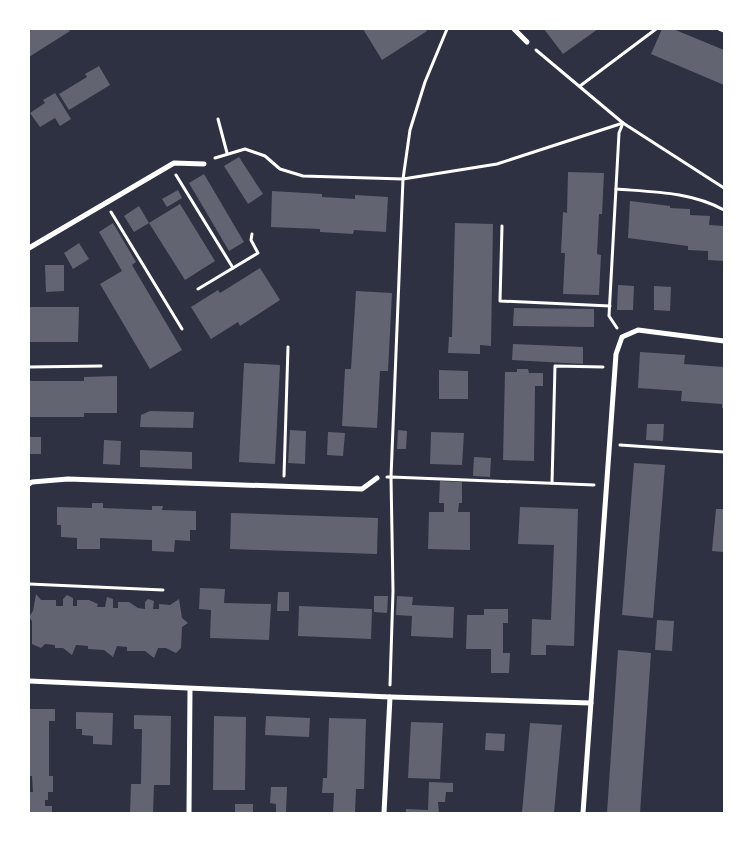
<svg xmlns="http://www.w3.org/2000/svg" width="753" height="842" font-family="Barlow,sans-serif">
<style>
.building{fill:#626471}
.lines{fill:none;stroke-linecap:round;stroke-linejoin:round}
.path{stroke:#fff;stroke-width:3}
.minor{stroke:#fff;stroke-width:5}
</style>
<rect width="100%" height="100%" fill="#2d3142"/>
<g class="building">
<polygon points="29,29 69,29 70,31 29,57"/>
<polygon points="363,29 426,29 427,31 382,60"/>
<polygon points="544,29 598,29 563,54"/>
<polygon points="662,29 673,29 724,50 724,85 651,54"/>
<polygon points="99,66 110,85 69,110 59,94 87,77 85,74"/>
<polygon points="55,93 71,119 60,126 55,118 40,127 30,113 45,103 43,100"/>
<polygon points="239,157 263,194 248,204 224,166"/>
<polygon points="568,172 604,173 602,214 599,214 597,254 601,255 599,295 563,294 565,253 561,253 563,212 567,213"/>
<polygon points="204,174 244,242 229,251 189,183"/>
<polygon points="178,190 182,198 167,207 162,199"/>
<polygon points="272,191 322,194 322,197 355,199 355,195 388,197 386,232 354,230 353,234 320,232 320,229 271,227"/>
<polygon points="630,201 670,206 670,208 690,209 690,215 710,216 709,225 724,226 724,261 708,260 708,251 688,250 688,246 628,238"/>
<polygon points="180,204 215,261 185,280 149,223"/>
<polygon points="139,206 149,223 134,232 124,216"/>
<polygon points="113,223 136,262 132,265 182,350 150,369 100,284 122,271 99,232"/>
<polygon points="455,223 493,224 491,346 480,345 480,354 448,353 449,337 452,337"/>
<polygon points="79,243 89,259 73,269 64,253"/>
<polygon points="45,265 64,265 64,291 46,292"/>
<polygon points="260,268 280,300 240,326 238,322 211,339 191,307 218,290 220,293"/>
<polygon points="618,285 634,286 633,310 617,310"/>
<polygon points="654,286 671,287 670,311 654,310"/>
<polygon points="356,291 392,293 388,371 380,371 377,428 342,426 345,369 351,369"/>
<polygon points="29,307 79,307 78,342 29,342"/>
<polygon points="514,308 594,309 594,327 513,326"/>
<polygon points="513,344 583,347 583,364 512,360"/>
<polygon points="640,352 685,355 684,364 724,367 724,408 722,408 722,404 681,401 682,391 638,388"/>
<polygon points="244,363 280,365 275,464 239,462"/>
<polygon points="517,369 528,369 529,373 543,373 543,386 535,386 534,461 503,460 505,372 517,372"/>
<polygon points="439,370 468,371 468,399 439,399"/>
<polygon points="117,376 117,413 84,413 84,417 29,417 29,381 84,381 84,377"/>
<polygon points="150,411 194,412 193,428 140,427 141,415"/>
<polygon points="647,424 664,424 663,441 646,440"/>
<polygon points="290,430 306,431 305,464 288,463"/>
<polygon points="398,430 407,431 406,449 397,449"/>
<polygon points="328,432 345,433 343,456 327,455"/>
<polygon points="431,432 464,433 462,465 430,464"/>
<rect x="29" y="437" width="12" height="17"/>
<polygon points="104,440 121,441 120,465 103,464"/>
<polygon points="140,450 192,452 192,469 140,467"/>
<polygon points="474,457 491,458 490,477 473,476"/>
<polygon points="634,463 665,465 653,618 622,615"/>
<polygon points="440,481 462,482 462,503 459,503 458,512 470,512 470,550 428,549 429,512 444,512 444,503 439,503"/>
<polygon points="92,503 103,503 103,508 152,510 152,506 163,506 162,510 196,511 196,530 190,530 190,541 175,540 174,552 152,551 152,540 100,538 100,549 77,549 77,538 61,537 61,525 57,525 57,507 92,508"/>
<polygon points="520,507 578,509 574,646 546,645 546,655 531,655 532,619 551,620 554,545 518,544"/>
<polygon points="716,509 724,509 724,552 712,551"/>
<polygon points="231,513 378,518 377,554 230,549"/>
<polygon points="200,588 225,589 224,603 271,604 269,640 210,638 211,610 199,609"/>
<polygon points="278,592 289,592 289,611 277,611"/>
<polygon points="36,594 41,600 56,600 56,606 63,606 63,599 67,595 73,598 73,606 77,606 77,600 89,600 98,604 97,607 105,607 107,597 113,599 113,608 118,608 118,602 129,602 138,608 145,609 145,602 148,599 154,601 153,609 159,609 159,604 170,605 179,599 182,618 188,623 182,627 181,648 176,653 166,648 158,648 154,658 145,651 127,651 127,647 117,646 113,657 104,650 88,649 88,646 76,645 72,655 63,648 55,648 55,645 45,644 41,648 32,644 32,621 29,617 33,611"/>
<polygon points="374,596 388,596 387,613 374,612"/>
<polygon points="397,596 413,597 412,605 454,607 453,638 411,636 412,616 396,615"/>
<polygon points="299,606 372,609 371,639 298,636"/>
<polygon points="484,609 508,609 508,623 503,623 503,653 510,653 509,673 491,673 491,649 466,649 467,615 484,615"/>
<polygon points="657,620 674,621 672,651 655,650"/>
<polygon points="618,650 651,653 640,813 607,813"/>
<polygon points="29,709 55,709 55,721 49,721 49,776 53,776 53,792 48,792 48,800 45,800 45,806 52,806 52,813 29,813 29,792 33,792 32,776 29,776"/>
<polygon points="76,712 113,713 112,745 93,744 93,736 82,735 82,729 76,729"/>
<polygon points="134,715 171,716 170,785 154,785 153,813 130,813 131,784 141,784 142,729 134,729"/>
<polygon points="214,716 246,717 245,790 213,790"/>
<polygon points="266,716 310,718 309,737 265,735"/>
<polygon points="329,718 366,719 364,789 356,789 355,813 333,813 334,793 322,793 323,778 327,778"/>
<polygon points="411,722 443,723 440,779 408,778"/>
<polygon points="530,723 562,725 554,813 522,813"/>
<polygon points="486,733 505,734 504,751 485,750"/>
<polygon points="429,782 453,783 453,792 446,792 445,802 438,802 439,813 406,813 406,809 428,810"/>
<polygon points="271,787 287,787 286,813 276,813 276,804 270,803"/>
<rect x="235" y="804" width="18" height="9"/>
</g>
<g class="lines">
<g class="path">
<polyline points="719,29 724,31"/>
<polyline points="536,50 623,123 724,188"/>
<polyline points="580,86 656,29"/>
<polyline points="218,119 227,153"/>
<polyline points="215,158 245,149 265,156 280,169 303,176 403,179 497,164 623,123"/>
<polyline points="176,175 233,268"/>
<path d="M616,189c38,3 75,3 108,21"/>
<polyline points="111,212 182,329"/>
<polyline points="502,226 500,301 610,306"/>
<polyline points="198,289 258,253 251,240 252,234"/>
<polyline points="617,328 609,316 619,133 623,123"/>
<polyline points="29,367 101,366"/>
<polyline points="620,445 724,452"/>
<polyline points="284,476 288,347"/>
<polyline points="387,477 391,477 403,179 410,130 425,82 447,29"/>
<polyline points="552,483 555,366 603,367"/>
<polyline points="29,584 163,590"/>
<polyline points="390,685 393,591 391,477 594,485"/>
</g>
<g class="minor">
<polyline points="514,29 527,42"/>
<polyline points="29,248 174,163 204,164"/>
<polyline points="29,484 32,482 68,479 362,489 377,478"/>
<polyline points="29,681 390,697 591,703"/>
<polyline points="189,813 190,689"/>
<polyline points="384,813 390,697"/>
<polyline points="583,813 616,354 622,337 638,330 724,341"/>
</g>
</g>
<rect width="753" height="842" fill="none" stroke="#ffffff" stroke-width="60"/>
</svg>
